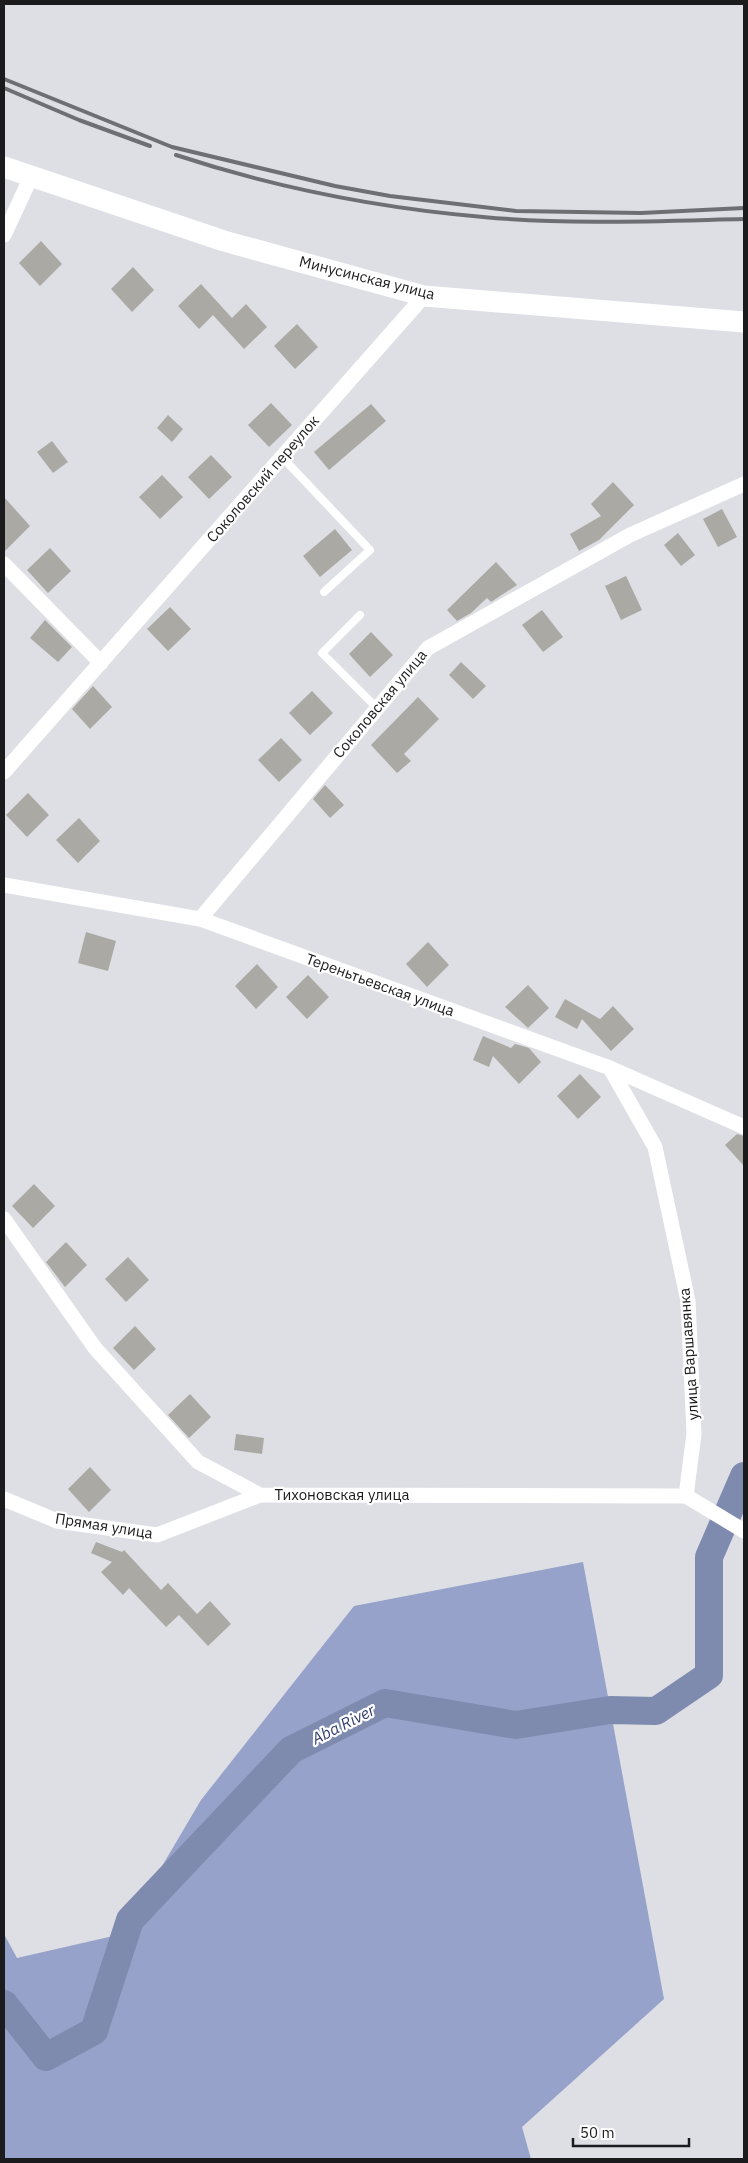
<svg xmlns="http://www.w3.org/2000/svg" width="748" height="2163" font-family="'IBM Plex Sans',sans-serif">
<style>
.forest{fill:#96a2c9}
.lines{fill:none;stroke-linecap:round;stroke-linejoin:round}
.river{stroke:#7f8aaf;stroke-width:28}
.building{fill:#aba9a3}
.service{stroke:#fff;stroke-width:8}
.minor{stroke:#fff;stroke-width:15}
.secondary{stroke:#fff;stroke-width:21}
.rail{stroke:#6e6f72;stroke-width:4}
.labels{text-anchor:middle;stroke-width:4.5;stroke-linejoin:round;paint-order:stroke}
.street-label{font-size:15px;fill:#1b1b1d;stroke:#fff}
.water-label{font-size:16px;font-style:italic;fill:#323e70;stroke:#fff}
</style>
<rect width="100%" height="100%" fill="#dddfe5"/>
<polygon class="forest" points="583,1562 664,1999 522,2127 531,2159 4,2159 4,1934 17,1958 122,1934 201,1800 354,1606"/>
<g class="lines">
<polyline class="river" points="4,2004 46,2057 94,2031 130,1920 291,1750 385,1703 516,1725 610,1710 656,1711 709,1675 709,1557 744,1476"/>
</g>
<g class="building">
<polygon points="41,241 62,264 40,286 19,263"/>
<polygon points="133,267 154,290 132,312 111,289"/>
<polygon points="201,284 232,318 246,304 267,327 244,349 213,315 199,329 178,306"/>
<polygon points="297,324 318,347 295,369 274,346"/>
<polygon points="271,403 292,425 269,447 248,425"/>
<polygon points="371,404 386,421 329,470 314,452"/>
<polygon points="168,415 183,429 172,442 157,428"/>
<polygon points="52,441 68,462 53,473 37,452"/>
<polygon points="211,455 232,477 209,499 188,477"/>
<polygon points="162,475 183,497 160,519 139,497"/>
<polygon points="613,482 634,505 599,540 579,551 570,534 601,516 591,504"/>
<polygon points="4,497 30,526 4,552"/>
<polygon points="722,509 737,537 718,547 703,519"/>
<polygon points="335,529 352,550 320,577 303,556"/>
<polygon points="678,533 695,555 681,566 664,545"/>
<polygon points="50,548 71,571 48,593 27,570"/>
<polygon points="496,562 517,585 491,602 487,598 471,613 457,621 447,610"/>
<polygon points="626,576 642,610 621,620 605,586"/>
<polygon points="170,607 191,629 168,651 147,629"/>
<polygon points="542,610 563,637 543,652 522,625"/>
<polygon points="45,620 72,647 58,662 30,638"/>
<polygon points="371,632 393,655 370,677 349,654"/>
<polygon points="461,662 486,686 473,699 449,675"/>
<polygon points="93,686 112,707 90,729 72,709"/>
<polygon points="312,691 333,713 310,735 289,713"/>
<polygon points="418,697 439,719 404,754 411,761 397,773 371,745"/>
<polygon points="281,738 302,760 279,782 258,760"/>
<polygon points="325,785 344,805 330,818 313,799"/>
<polygon points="28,793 49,815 27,837 6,815"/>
<polygon points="79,818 100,841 78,863 56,840"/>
<polygon points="86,932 116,941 108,971 78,963"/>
<polygon points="428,942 449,965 427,987 406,964"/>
<polygon points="257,964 278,987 256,1009 235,986"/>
<polygon points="308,975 329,997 307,1019 286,997"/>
<polygon points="528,985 549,1008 528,1028 505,1007"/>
<polygon points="565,999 600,1019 613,1006 634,1029 611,1051 582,1019 577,1029 555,1017"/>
<polygon points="483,1036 511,1048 515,1044 529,1048 541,1062 519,1084 493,1056 489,1067 473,1060"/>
<polygon points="580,1074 601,1097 578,1119 557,1096"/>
<polygon points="737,1134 744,1136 744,1166 725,1145"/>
<polygon points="34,1184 55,1206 33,1228 12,1206"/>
<polygon points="66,1242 87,1265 65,1287 46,1262"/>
<polygon points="128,1257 149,1280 126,1302 105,1279"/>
<polygon points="135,1326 156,1349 134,1370 113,1348"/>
<polygon points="190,1394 211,1417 189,1438 168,1415"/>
<polygon points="236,1434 264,1438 262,1454 234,1450"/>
<polygon points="90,1467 111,1490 89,1512 68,1489"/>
<polygon points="96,1542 122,1552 124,1550 161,1590 168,1583 197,1614 210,1601 231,1624 208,1646 179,1615 166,1627 129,1588 123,1595 101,1572 112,1562 91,1553"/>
</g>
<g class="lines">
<g class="service">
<polyline points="282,457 370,550 324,592"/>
<polyline points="360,615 322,653 377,708"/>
</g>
<g class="minor">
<polyline points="4,235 31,177"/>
<polyline points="4,564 101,663"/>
<polyline points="4,772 424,296"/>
<polyline points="4,885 200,919 610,1068 744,1127"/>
<polyline points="200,919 428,648 630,535 744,484"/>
<polyline points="610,1068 655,1147 688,1301 694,1434 686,1496 744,1531"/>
<polyline points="4,1219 95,1348 198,1462 260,1495 686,1496"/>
<polyline points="4,1499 57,1521 157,1535 260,1495"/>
</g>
<polyline class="secondary" points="4,167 224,241 424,296 744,322"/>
<g class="rail">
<polyline points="4,79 172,147 335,186 390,196 516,211 641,213 744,208"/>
<polyline points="4,88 79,120 150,146"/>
<path d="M176,155c100,33 203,53 307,62 86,8 175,4 261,2"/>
</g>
</g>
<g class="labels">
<g class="street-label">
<text transform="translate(367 278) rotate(14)" y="5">Минусинская улица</text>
<text transform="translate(263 479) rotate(-49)" y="5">Соколовский переулок</text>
<text transform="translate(380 704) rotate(-50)" y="5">Соколовская улица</text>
<text transform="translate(380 985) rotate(20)" y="5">Тереньтьевская улица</text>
<text transform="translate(689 1354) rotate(-94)" y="5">улица Варшавянка</text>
<text x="342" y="1500">Тихоновская улица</text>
<text transform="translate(104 1526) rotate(9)" y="5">Прямая улица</text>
</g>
<g class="water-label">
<text transform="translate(343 1724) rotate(-27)" y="6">Aba River</text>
</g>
</g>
<rect width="748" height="2163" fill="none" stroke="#1b1b1d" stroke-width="10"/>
<path d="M573 2138v8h116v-8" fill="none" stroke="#1b1b1d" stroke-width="2.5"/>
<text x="580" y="2138" font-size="15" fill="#1b1b1d" stroke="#ffffff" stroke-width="4" paint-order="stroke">50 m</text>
</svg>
